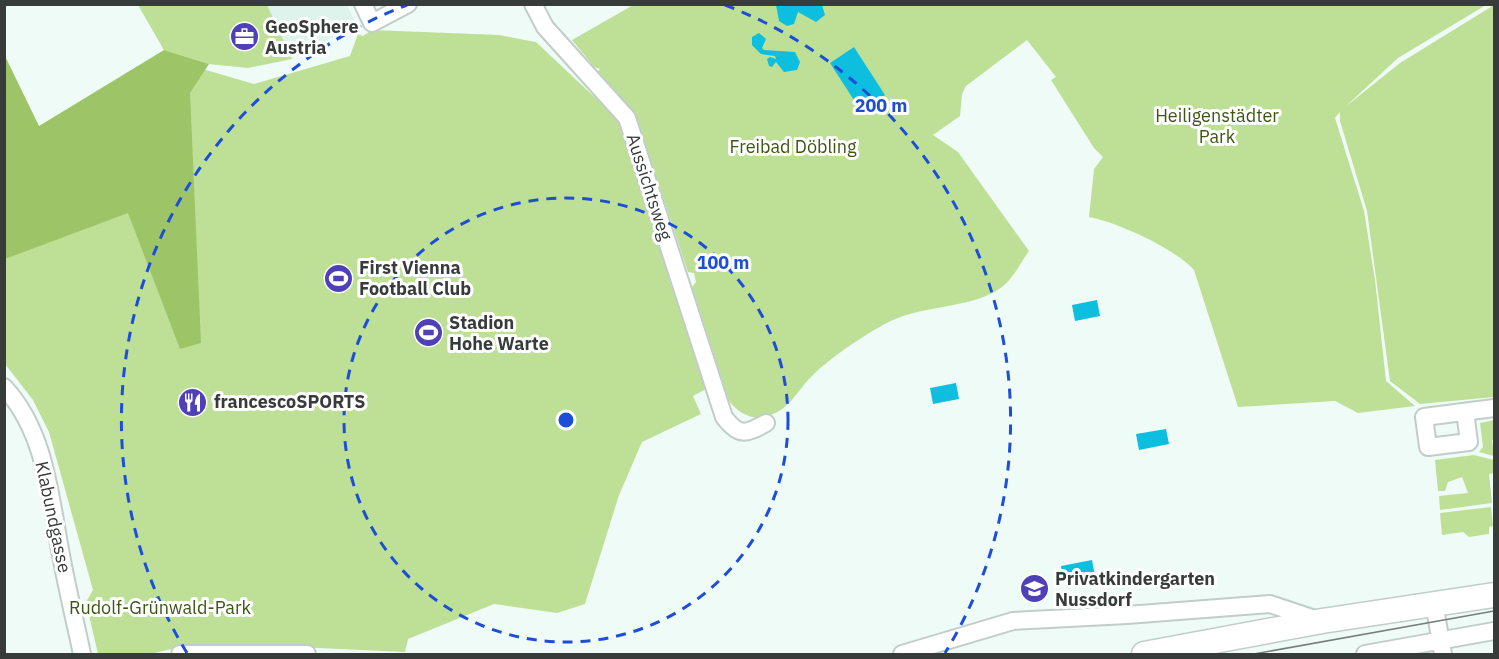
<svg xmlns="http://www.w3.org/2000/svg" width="1499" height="659" font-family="'IBM Plex Sans',sans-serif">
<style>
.built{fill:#def3eb}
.green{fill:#bee096}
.forest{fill:#9dc568}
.water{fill:#0ebede}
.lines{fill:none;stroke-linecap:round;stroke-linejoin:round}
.street-casing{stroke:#c1cdc8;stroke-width:20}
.secondary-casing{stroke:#c1cdc8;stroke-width:27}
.street{stroke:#fff;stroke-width:16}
.secondary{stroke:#fff;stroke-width:24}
.tram{stroke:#777f7c;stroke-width:1.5}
.ring{fill:none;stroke:#1d4ed8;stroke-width:3;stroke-dasharray:10 8}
.labels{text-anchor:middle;stroke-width:6;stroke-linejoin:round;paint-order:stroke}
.poi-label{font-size:18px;font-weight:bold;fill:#373c3b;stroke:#fff;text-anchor:start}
.park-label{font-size:18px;fill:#3d5614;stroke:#fff}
.street-label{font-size:18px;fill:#373c3b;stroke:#fff}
.centre{fill:#1d4ed8;stroke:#fff;stroke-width:3}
.ring-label{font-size:18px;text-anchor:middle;font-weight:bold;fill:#1d4ed8;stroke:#fff;stroke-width:6;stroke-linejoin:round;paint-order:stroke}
</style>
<rect width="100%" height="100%" fill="#effbf7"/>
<polygon class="built" points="138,5 347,5 356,24 292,59 248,68 209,64 164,50"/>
<g class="green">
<path d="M635,4l851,1 -88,53 -53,49 55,-44 94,-58v392l-74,7 -30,-23 -23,-170 -27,-90v-9l-5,6 29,93 11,69 11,101 29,25 -57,7 -23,-12 -97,6 -44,-137c-20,-22 -75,-47 -105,-53l5,-48 9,-12 -9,-9 -43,-68 5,-3 -29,-37 -61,46 -4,8 -2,22 -27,19 25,17 71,99c-8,11 -16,28 -27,36 -27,21 -77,18 -109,33 -22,10 -65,39 -82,57 -17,17 -20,33 -47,40 -15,3 -27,-6 -35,-16l-37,-114 4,-5 -2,-9 -6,-1 -53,-159 -40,-38 5,-6 -6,-2 -22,-27z"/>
<polygon points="138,5 267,5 292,59 248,68 209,64 164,50"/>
<polygon points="372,30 499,35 536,42 622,123 706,389 693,396 701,414 642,442 619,495 585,604 557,613 494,604 408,639 405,652 235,644 180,647 150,654 98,654 86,602 93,590 49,432 33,400 5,364 5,192 163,78 206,70 254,84 350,56 358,34 363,36"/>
<polygon points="1494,420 1494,440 1492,440 1494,456 1479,452 1483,447 1480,423"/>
<polygon points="1474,455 1494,460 1494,473 1489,474 1492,503 1440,510 1439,496 1468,493 1462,477 1448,482 1445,491 1438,491 1435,460"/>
<polygon points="1491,507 1493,526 1489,527 1489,534 1469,537 1463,532 1442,535 1440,513"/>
</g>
<polygon class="forest" points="164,50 209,64 190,93 201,343 180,349 128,213 5,259 5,56 39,126"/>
<g class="water">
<polygon points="776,5 822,5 825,15 816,22 798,12 794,24 787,26 779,21"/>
<polygon points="759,33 766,39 762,48 764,50 795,52 800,62 797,70 784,72 776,62 772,67 769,66 767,59 770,57 776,59 775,56 761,54 752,45 752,37"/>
<polygon points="854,47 885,95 861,111 830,63"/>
<polygon points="1097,300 1100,316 1075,321 1072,305"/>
<polygon points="956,383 959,399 933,404 930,388"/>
<polygon points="1166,429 1169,444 1139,450 1136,434"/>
<polygon points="1092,560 1095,576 1064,582 1061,566"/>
</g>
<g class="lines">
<defs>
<g id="street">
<polyline points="363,4 372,23 408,4"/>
<path d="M533,4l12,23 82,91 97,299c15,20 22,17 42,6"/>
<path d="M4,387c42,45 46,111 57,168 6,33 14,66 21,99"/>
<polyline points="1465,412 1469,442 1428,447 1424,417 1494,408"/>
<polyline points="1434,603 1443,654"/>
<polyline points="180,654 307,654"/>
<polyline points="902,654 1013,621 1127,615 1270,604 1321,621"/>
<polyline points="1365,654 1494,631"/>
</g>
<polyline id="secondary" points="1144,654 1322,621 1494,595"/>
</defs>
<use href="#street" class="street-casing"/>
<use href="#secondary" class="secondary-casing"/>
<use href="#street" class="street"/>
<use href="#secondary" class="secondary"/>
<polyline class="tram" points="1254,654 1494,611"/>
</g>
<g class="ring">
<circle cx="566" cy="420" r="222"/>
<path d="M187 653A445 445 0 0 1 407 5M725 5A445 445 0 0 1 945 653"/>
</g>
<defs>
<symbol id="office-disc" viewBox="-11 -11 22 22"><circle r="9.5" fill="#4e41b8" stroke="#fff"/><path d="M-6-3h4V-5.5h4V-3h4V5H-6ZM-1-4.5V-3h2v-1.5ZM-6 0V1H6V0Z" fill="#fff"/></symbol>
<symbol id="stadium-disc" viewBox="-11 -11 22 22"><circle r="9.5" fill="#4e41b8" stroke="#fff"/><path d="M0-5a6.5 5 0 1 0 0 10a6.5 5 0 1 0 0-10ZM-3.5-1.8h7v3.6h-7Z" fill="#fff"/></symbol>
<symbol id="restaurant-disc" viewBox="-11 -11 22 22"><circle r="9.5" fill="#4e41b8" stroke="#fff"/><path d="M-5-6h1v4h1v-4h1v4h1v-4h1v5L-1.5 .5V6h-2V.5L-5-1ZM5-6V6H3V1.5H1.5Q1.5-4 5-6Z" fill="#fff"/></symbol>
<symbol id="school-disc" viewBox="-11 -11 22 22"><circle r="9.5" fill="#4e41b8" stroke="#fff"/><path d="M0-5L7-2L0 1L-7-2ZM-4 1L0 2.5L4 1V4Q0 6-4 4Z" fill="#fff"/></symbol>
</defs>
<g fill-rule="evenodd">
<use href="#office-disc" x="228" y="20" width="33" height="33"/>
<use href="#stadium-disc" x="322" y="262" width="33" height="33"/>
<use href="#stadium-disc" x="412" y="316" width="33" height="33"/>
<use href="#restaurant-disc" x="176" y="386" width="33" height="33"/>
<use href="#school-disc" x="1018" y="572" width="33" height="33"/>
</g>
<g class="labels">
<g class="poi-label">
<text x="265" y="33">GeoSphere<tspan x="265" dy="21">Austria</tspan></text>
<text x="359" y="274">First Vienna<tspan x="359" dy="21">Football Club</tspan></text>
<text x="449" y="329">Stadion<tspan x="449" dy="21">Hohe Warte</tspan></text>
<text x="214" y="408">francescoSPORTS</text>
<text x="1055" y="585">Privatkindergarten<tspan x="1055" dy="21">Nussdorf</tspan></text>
</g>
<g class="park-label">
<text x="1217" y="122">Heiligenstädter<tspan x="1217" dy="21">Park</tspan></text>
<text x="793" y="153">Freibad Döbling</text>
<text x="160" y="614">Rudolf-Grünwald-Park</text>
</g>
<g class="street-label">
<text transform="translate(649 187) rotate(72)" y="6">Aussichtsweg</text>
<text transform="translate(53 517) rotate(78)" y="6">Klabundgasse</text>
</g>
</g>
<circle cx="566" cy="420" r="9" class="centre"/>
<g class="ring-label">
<text x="881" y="112">200 m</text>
<text x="723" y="269">100 m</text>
</g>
<rect width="1499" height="659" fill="none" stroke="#373c3b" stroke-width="12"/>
</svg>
